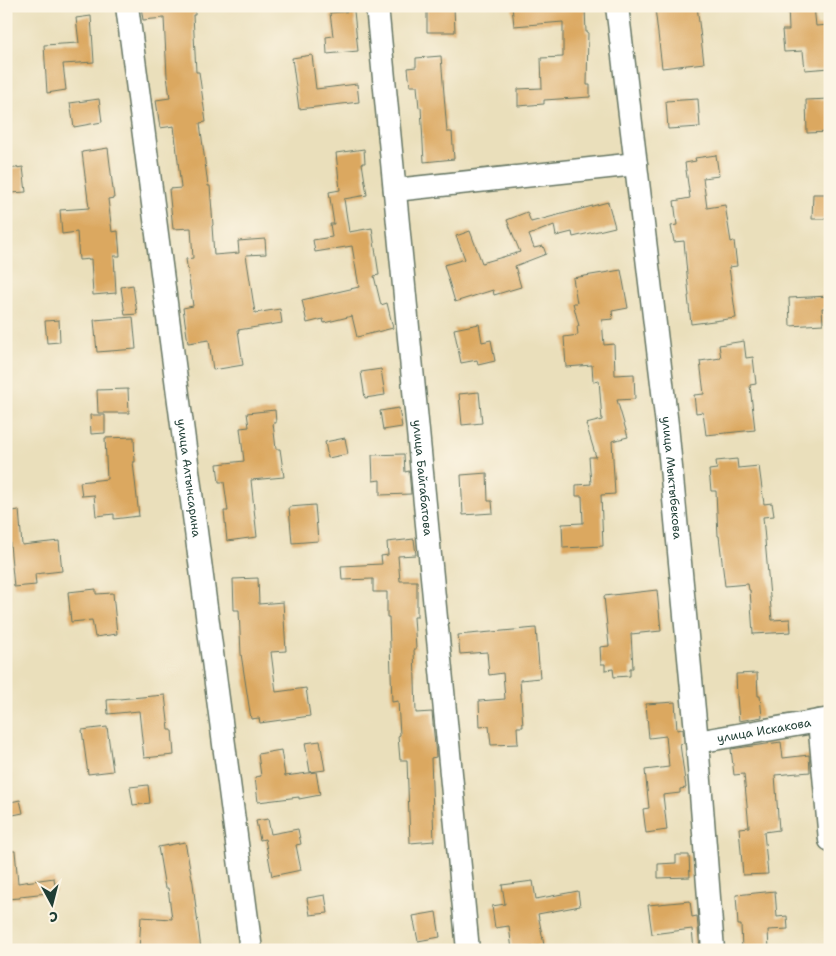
<svg xmlns="http://www.w3.org/2000/svg" width="836" height="956" font-family="'Shantell Sans',sans-serif">
<style>
.building{fill:#dba860}
.lines{fill:none;stroke-linecap:round;stroke-linejoin:round}
.minor-casing{stroke:#667663;stroke-width:25}
.minor{stroke:#fff;stroke-width:22}
.labels{text-anchor:middle;stroke-width:4.5;stroke-linejoin:round;paint-order:stroke}
.street-label{font-size:12px;fill:#1f3d34;stroke:#fcf5e5}
</style>
<rect width="100%" height="100%" fill="#fcf5e5"/>
<filter id="ink" filterUnits="userSpaceOnUse"><feTurbulence type="fractalNoise" baseFrequency=".02" numOctaves="2"/><feDisplacementMap in="SourceGraphic" scale="10" xChannelSelector="R" yChannelSelector="G"/><feConvolveMatrix kernelMatrix="1 2 1 2 8 2 1 2 1" color-interpolation-filters="sRGB"/></filter>
<filter id="wash" filterUnits="userSpaceOnUse"><feTurbulence type="fractalNoise" baseFrequency=".0096" numOctaves="4" result="noise"/><feDisplacementMap in="SourceGraphic" scale="20" xChannelSelector="R" yChannelSelector="G"/><feGaussianBlur stdDeviation="1.12" result="paint"/><feColorMatrix in="noise" values="0 0 0 0 0 0 0 0 0 0 0 0 0 0 0 0 0 1.4 0 .05"/><feComposite in="paint" operator="in"/></filter>
<g filter="url(#wash)">
<rect width="100%" height="100%" fill="#eadfbb"/>
<g id="blocks">
<g class="building">
<polygon points="141,6 195,6 195,15 193,15 196,72 199,72 206,122 200,123 208,186 210,186 213,225 212,226 214,255 239,253 238,241 265,239 266,254 246,255 255,313 280,309 282,323 238,330 243,365 213,370 209,340 188,343 183,308 193,306 186,259 193,258 191,228 173,229 169,189 181,188 174,126 160,128 156,100 170,98 167,76 164,18 143,20"/>
<polygon points="427,6 454,6 455,32 427,32"/>
<polygon points="512,6 560,6 560,10 585,8 586,32 588,32 587,85 590,85 590,97 544,100 544,104 518,106 518,89 542,88 541,58 563,57 563,22 514,26"/>
<polygon points="672,6 697,6 704,63 662,68 655,8"/>
<polygon points="788,6 814,6 816,26 830,25 830,68 805,70 803,51 784,52 782,30 789,30"/>
<polygon points="354,11 358,51 327,54 326,37 333,36 330,13"/>
<polygon points="91,16 94,62 63,64 66,90 47,93 44,45 79,43 76,18"/>
<polygon points="312,55 316,89 357,84 359,102 299,109 292,58"/>
<polygon points="441,56 447,132 452,132 454,159 424,162 421,107 419,108 417,86 410,86 408,68 416,67 416,58"/>
<polygon points="99,99 102,122 74,127 70,103"/>
<polygon points="698,99 700,127 668,129 666,101"/>
<polygon points="830,99 830,132 807,133 806,100"/>
<polygon points="108,148 114,198 108,199 112,232 118,231 120,256 114,256 116,293 93,295 91,259 79,260 77,232 62,234 60,210 89,208 82,152"/>
<polygon points="364,149 365,163 362,163 367,195 344,199 349,232 372,228 379,275 374,276 381,305 387,303 393,328 357,337 352,316 324,323 323,319 307,323 302,300 359,287 352,246 315,252 313,240 332,237 330,224 334,224 329,192 340,190 336,153"/>
<polygon points="716,155 719,176 703,178 707,208 725,205 731,242 734,241 737,266 729,267 736,318 691,324 688,296 689,296 684,241 674,242 671,226 677,225 674,201 690,198 685,163 696,161 695,158"/>
<polygon points="23,167 26,192 11,193 8,169"/>
<polygon points="813,194 830,194 830,219 812,219"/>
<polygon points="608,202 615,227 573,237 572,232 556,236 554,225 529,235 534,248 543,246 546,254 515,266 521,287 494,295 493,290 455,302 444,265 465,259 456,236 470,231 482,263 520,252 507,220 527,212 531,222"/>
<polygon points="621,270 628,308 612,311 613,319 602,320 604,345 614,344 615,375 634,374 635,399 617,400 628,437 612,441 615,494 601,495 603,546 563,548 562,524 583,523 582,496 576,496 576,485 591,484 589,457 596,457 586,424 602,420 599,380 593,381 592,365 566,367 564,337 578,335 577,326 579,326 573,303 577,303 573,278"/>
<polygon points="133,285 137,314 125,315 121,287"/>
<polygon points="830,296 830,308 822,308 823,324 790,326 789,298"/>
<polygon points="133,317 136,349 97,352 94,320"/>
<polygon points="59,320 60,342 47,343 45,321"/>
<polygon points="479,324 482,342 491,340 495,361 478,365 477,360 461,363 454,329"/>
<polygon points="744,341 746,358 753,357 756,384 750,385 755,430 706,435 703,412 696,413 694,395 704,394 700,361 721,358 719,345"/>
<polygon points="381,369 385,395 365,398 361,372"/>
<polygon points="128,389 129,413 98,413 97,390"/>
<polygon points="479,392 482,423 462,425 459,394"/>
<polygon points="399,408 402,427 383,430 380,411"/>
<polygon points="275,410 276,423 273,423 276,449 280,449 284,477 251,480 257,537 227,541 224,511 228,511 224,482 219,482 217,464 244,461 240,428 249,427 247,413"/>
<polygon points="90,415 105,415 105,433 91,434"/>
<polygon points="134,437 135,462 133,462 139,516 114,519 114,514 96,516 94,495 82,496 80,482 107,479 105,438"/>
<polygon points="345,438 348,454 328,458 325,442"/>
<polygon points="404,454 405,472 409,471 411,494 380,495 380,480 373,481 372,455"/>
<polygon points="737,459 738,468 759,466 764,504 772,503 774,516 763,517 772,620 790,619 791,632 753,634 750,590 749,590 748,584 725,586 719,536 718,536 716,491 711,491 709,470 717,469 716,461"/>
<polygon points="487,473 488,501 492,501 493,513 463,515 461,475"/>
<polygon points="315,505 318,541 292,543 289,507"/>
<polygon points="19,510 22,545 59,541 62,571 35,574 36,585 14,587 7,512"/>
<polygon points="414,539 416,555 398,556 400,581 417,581 417,617 414,617 416,649 414,649 416,713 432,712 436,757 431,758 434,841 410,843 407,760 400,760 398,736 400,735 398,701 392,702 389,617 387,617 387,592 373,592 373,579 342,580 341,566 382,564 381,556 388,555 387,542"/>
<polygon points="258,578 259,604 283,602 286,651 271,652 276,692 306,688 310,716 260,723 259,718 251,719 241,654 239,610 234,610 233,579"/>
<polygon points="96,589 96,594 113,593 117,634 95,637 92,620 71,622 68,592"/>
<polygon points="657,590 661,631 631,634 633,668 630,668 630,676 614,677 613,669 605,670 605,664 601,664 600,647 609,646 604,596"/>
<polygon points="536,628 540,678 520,680 523,727 517,727 518,744 491,745 489,726 480,727 479,701 505,699 503,673 489,675 487,652 460,654 458,635"/>
<polygon points="757,673 758,696 760,696 762,717 739,721 737,697 736,674"/>
<polygon points="165,695 169,730 172,730 174,755 144,758 139,711 108,714 107,700"/>
<polygon points="675,702 677,730 683,729 684,743 680,744 686,788 680,789 680,793 663,795 667,830 646,833 643,809 649,808 645,770 669,767 666,736 649,738 646,704"/>
<polygon points="107,727 113,771 88,774 82,730"/>
<polygon points="320,741 325,770 310,772 305,743"/>
<polygon points="781,742 783,758 809,755 810,772 775,775 779,830 764,832 768,874 743,875 739,828 749,827 744,774 734,775 731,749"/>
<polygon points="281,750 285,776 316,772 320,795 299,799 299,797 258,802 255,777 261,776 258,754"/>
<polygon points="148,785 150,803 133,805 130,787"/>
<polygon points="20,800 23,813 8,816 6,803"/>
<polygon points="268,819 271,834 298,829 301,844 296,845 301,870 272,876 265,839 260,840 256,821"/>
<polygon points="185,842 193,883 201,950 139,950 141,917 172,919 168,888 165,888 158,847"/>
<polygon points="6,851 15,851 18,883 54,878 56,892 20,896 20,898 6,899"/>
<polygon points="676,855 689,855 690,877 658,878 658,864 676,863"/>
<polygon points="533,881 536,899 578,891 580,906 538,914 544,945 512,950 509,926 495,928 492,906 505,904 502,885"/>
<polygon points="775,891 777,917 787,916 788,929 768,930 769,950 742,950 741,925 738,925 736,895"/>
<polygon points="325,895 328,913 310,915 307,898"/>
<polygon points="690,901 692,917 697,916 700,950 694,950 692,929 652,934 648,905"/>
<polygon points="436,912 440,937 418,941 413,916"/>
</g>
</g>
</g>
<g filter="url(#ink)">
<use href="#blocks" fill-opacity="0" stroke="#667663" stroke-width="1"/>
<g class="lines">
<defs>
<g id="minor">
<path id="s1" d="M127,6l124,944"/>
<path id="s2" d="M377,6l91,944"/>
<path id="s3" d="M617,6l50,419 30,317 16,208"/>
<polyline points="395,190 636,164"/>
<polyline points="819,721 830,840"/>
<path id="s4" d="M697,742l133,-23"/>
</g>
</defs>
<use href="#minor" class="minor-casing"/>
<use href="#minor" class="minor"/>
</g>
</g>
<g class="labels">
<g class="street-label">
<text dy="4" stroke="none"><textPath href="#s3" startOffset="475">улица Мыктыбекова</textPath></text>
<text dy="4" stroke="none"><textPath href="#s1" startOffset="476">улица Алтынсарина</textPath></text>
<text dy="4" stroke="none"><textPath href="#s2" startOffset="474">улица Байгабатова</textPath></text>
<text dy="4" stroke="none"><textPath href="#s4" startOffset="68">улица Искакова</textPath></text>
</g>
</g>
<rect width="836" height="956" fill="none" stroke="#fcf5e5" stroke-width="25"/>
<g transform="translate(52 904) rotate(173)" stroke="#fcf5e5" stroke-width="4" paint-order="stroke">
<path d="M0-4L9 19L0 12L-9 19Z" fill="#1f3d34"/>
<text y="-8" font-size="14" font-weight="bold" text-anchor="middle" fill="#1f3d34">С</text>
</g>
</svg>
